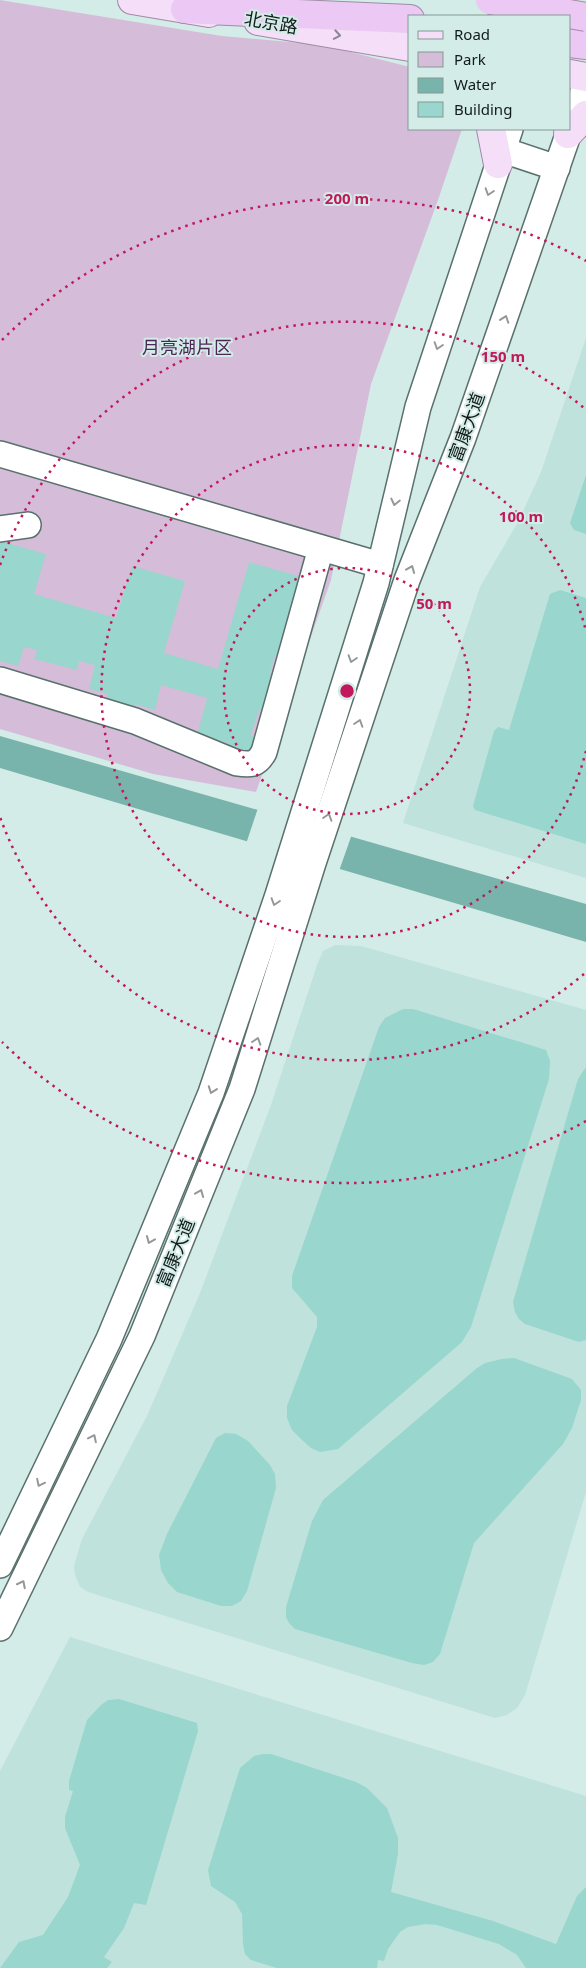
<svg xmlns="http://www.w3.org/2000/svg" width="586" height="1968" font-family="'Noto Sans','Noto Sans SC',sans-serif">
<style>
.built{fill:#bfe2dc}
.green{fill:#d5bdda}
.water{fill:#78b4ab}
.pier{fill:#d3ece8}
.building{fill:#99d6cd}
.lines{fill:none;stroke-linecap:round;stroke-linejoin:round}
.minor-casing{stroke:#59706c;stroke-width:28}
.major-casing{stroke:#a08ba7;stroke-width:30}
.highway-casing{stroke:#a08ba7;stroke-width:30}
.minor{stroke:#fff;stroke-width:25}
.major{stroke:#f4def8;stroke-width:28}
.highway{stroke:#ecc8f4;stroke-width:28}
.highway-bridge-casing{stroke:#a08ba7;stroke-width:30;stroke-linecap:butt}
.highway-bridge{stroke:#ecc8f4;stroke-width:28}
.oneway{stroke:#8e8694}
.oneway2{stroke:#949898}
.ring{fill:none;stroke:#c2185b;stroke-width:2.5;stroke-dasharray:2.5 5}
.labels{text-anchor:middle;stroke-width:4;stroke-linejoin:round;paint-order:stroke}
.street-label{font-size:18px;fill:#121b19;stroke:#d3ece8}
.park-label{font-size:18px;fill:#4d2656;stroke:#d3ece8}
.centre{fill:#c2185b;stroke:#d3ece8;stroke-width:2.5}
.ring-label{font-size:15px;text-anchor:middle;font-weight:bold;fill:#c2185b;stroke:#d3ece8;stroke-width:4;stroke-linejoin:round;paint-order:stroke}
</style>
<rect width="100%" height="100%" fill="#d3ece8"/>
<g class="built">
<polygon points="586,338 586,878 403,823 480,587 518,522 541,472"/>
<polygon points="335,945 361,946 586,1010 586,1492 525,1695 517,1708 507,1715 495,1718 88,1592 80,1587 75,1575 74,1566 82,1539 147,1416 200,1293 271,1105 317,965 323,951"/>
<polygon points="70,1637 586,1796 586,1968 0,1968 0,1771"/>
</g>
<polygon class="green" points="0,0 222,36 323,45 410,67 410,129 462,129 438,200 371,384 331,580 256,792 153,774 0,729"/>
<polygon class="water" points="0,736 586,904 586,942 0,768"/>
<polygon class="pier" points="258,808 352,834 339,871 246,844"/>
<g class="building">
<polygon points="586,475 586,534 574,530 570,523"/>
<polygon points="0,541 46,554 34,594 116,618 132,566 185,581 164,653 218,669 249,562 302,577 298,592 295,591 287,617 291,618 279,657 275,655 270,673 274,675 264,711 259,710 251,735 258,741 255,755 229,755 225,742 197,735 207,698 161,685 155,710 135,704 127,730 100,723 108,694 89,689 95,665 79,661 77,670 34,659 37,650 24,647 18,666 0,661"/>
<polygon points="560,590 586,598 586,844 475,810 473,806 494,731 498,727 509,730 550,594"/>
<polygon points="403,1009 413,1009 546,1050 550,1061 549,1079 471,1327 462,1342 338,1449 320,1452 311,1448 301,1439 292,1430 287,1418 287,1406 317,1327 317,1317 292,1288 292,1276 379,1027 385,1018"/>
<polygon points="586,1067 586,1340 579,1342 525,1324 519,1319 515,1312 513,1302 578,1079"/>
<polygon points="514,1358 572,1379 581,1390 581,1400 572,1428 563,1444 474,1543 440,1654 433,1662 424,1665 412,1663 295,1629 289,1623 286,1617 286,1607 312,1521 323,1500 477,1368 485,1363 502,1359"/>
<polygon points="225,1433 236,1434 248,1441 270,1465 275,1474 276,1488 247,1591 241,1601 232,1606 221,1606 177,1592 168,1583 161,1570 159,1555 167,1534 216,1438"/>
<polygon points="119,1699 197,1723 198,1731 146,1905 134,1903 124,1928 104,1957 112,1962 107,1968 0,1968 19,1942 43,1935 68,1897 80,1865 65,1828 65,1817 73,1791 69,1790 69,1781 87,1720 101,1705 108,1700"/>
<polygon points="263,1754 271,1754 356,1782 367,1788 387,1808 398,1838 398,1854 391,1892 493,1921 556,1944 577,1896 586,1887 586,1968 526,1968 517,1955 499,1944 437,1925 426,1924 408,1927 400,1932 388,1949 384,1961 378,1960 377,1968 277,1968 251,1960 245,1954 243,1944 242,1914 235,1902 211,1886 208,1870 240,1768 254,1756"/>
</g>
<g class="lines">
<defs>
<g id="minor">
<polyline points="503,150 557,168"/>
<polyline points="0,454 380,565"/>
<polyline points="0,529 28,525"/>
<path d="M0,680l135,41 102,42c14,2 20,2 27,-11l57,-204"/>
<polyline points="0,1565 109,1339 211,1093 278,895 376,583 418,407 510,129"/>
<polyline points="0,1628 142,1336 242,1089 313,863 407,580 463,438 586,83"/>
</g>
<g id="major">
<polyline points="132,0 209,13"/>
<polyline points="258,21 410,47"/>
<polyline points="570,74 586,77"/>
<polyline points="491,129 498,164"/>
<polyline points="568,134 586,115"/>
</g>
<g id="highway">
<polyline points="185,9 410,19"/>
<polyline points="570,43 586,45"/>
</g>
</defs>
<use href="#minor" class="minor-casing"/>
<use href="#major" class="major-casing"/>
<use href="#highway" class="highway-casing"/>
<use href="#minor" class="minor"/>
<use href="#major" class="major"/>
<use href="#highway" class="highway"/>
<defs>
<polyline id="highway-bridge" points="490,0 586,17"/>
</defs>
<use href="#highway-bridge" class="highway-bridge-casing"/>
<use href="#highway-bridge" class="highway-bridge"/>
</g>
<defs><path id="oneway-chevron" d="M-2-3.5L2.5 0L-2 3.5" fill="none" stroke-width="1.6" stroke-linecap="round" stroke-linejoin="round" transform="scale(1.25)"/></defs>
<use class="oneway" href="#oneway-chevron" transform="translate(337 35) rotate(10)"/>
<g class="oneway2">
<use href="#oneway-chevron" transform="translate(489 192) rotate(108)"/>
<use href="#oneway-chevron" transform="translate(505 319) rotate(-71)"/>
<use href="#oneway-chevron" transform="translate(438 346) rotate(108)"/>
<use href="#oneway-chevron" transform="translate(395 502) rotate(103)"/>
<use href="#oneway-chevron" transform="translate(411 569) rotate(-68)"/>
<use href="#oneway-chevron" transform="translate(352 659) rotate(108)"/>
<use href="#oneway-chevron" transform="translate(359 723) rotate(-72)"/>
<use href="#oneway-chevron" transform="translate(328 817) rotate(-72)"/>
<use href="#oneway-chevron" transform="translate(275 902) rotate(108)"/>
<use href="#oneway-chevron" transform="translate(257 1041) rotate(-72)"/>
<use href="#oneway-chevron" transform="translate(212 1090) rotate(110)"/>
<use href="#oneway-chevron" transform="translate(200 1193) rotate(-68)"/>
<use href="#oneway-chevron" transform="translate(150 1240) rotate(113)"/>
<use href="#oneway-chevron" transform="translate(93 1438) rotate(-64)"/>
<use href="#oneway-chevron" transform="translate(40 1483) rotate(116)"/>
<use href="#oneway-chevron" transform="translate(22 1584) rotate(-63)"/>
</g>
<g class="ring">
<circle cx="347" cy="691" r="123"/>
<path d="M586 751A246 246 0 1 1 586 631"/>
<path d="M584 974A369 369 0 0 1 0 817M0 565A369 369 0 0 1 584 408"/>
<path d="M586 1121A492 492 0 0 1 2 1042M2 340A492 492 0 0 1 586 261"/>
</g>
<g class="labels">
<g class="street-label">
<text transform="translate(271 23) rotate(10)" y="6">北京路</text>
<text transform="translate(467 427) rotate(-70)" y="6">富康大道</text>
<text transform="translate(176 1253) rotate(-68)" y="6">富康大道</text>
</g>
<g class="park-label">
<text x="187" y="354">月亮湖片区</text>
</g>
</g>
<circle cx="347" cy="691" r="8" class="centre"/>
<g class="ring-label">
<text x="347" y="204">200 m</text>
<text x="503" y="362">150 m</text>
<text x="521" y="522">100 m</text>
<text x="434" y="609">50 m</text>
</g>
<rect x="408" y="15" width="162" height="115" fill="#d3ece8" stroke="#869895"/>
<rect x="418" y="31" width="25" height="8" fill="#f4def8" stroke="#869895"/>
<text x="454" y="40" font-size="15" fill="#121b19">Road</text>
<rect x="418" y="52" width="25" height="15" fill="#d5bdda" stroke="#869895"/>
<text x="454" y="65" font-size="15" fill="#121b19">Park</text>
<rect x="418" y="78" width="25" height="15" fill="#78b4ab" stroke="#869895"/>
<text x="454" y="90" font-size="15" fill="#121b19">Water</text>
<rect x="418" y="102" width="25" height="15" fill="#99d6cd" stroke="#869895"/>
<text x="454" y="115" font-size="15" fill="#121b19">Building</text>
</svg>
